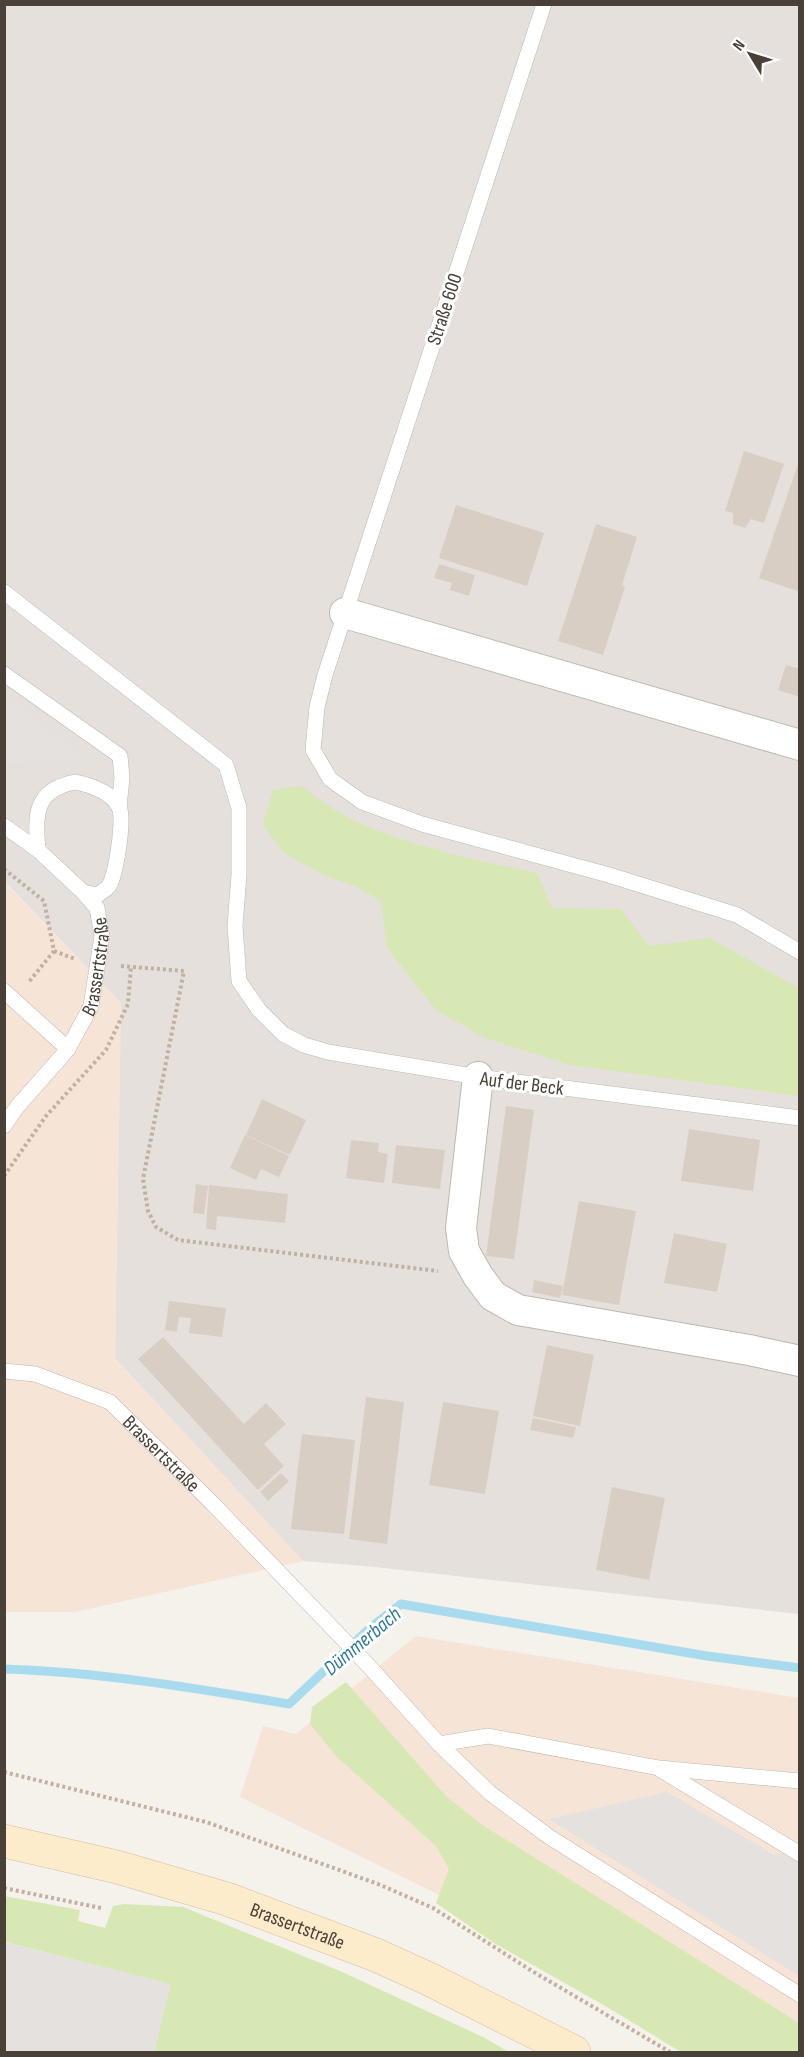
<svg xmlns="http://www.w3.org/2000/svg" width="804" height="2057" font-family="'Sofia Sans Condensed',sans-serif">
<style>
.commercial{fill:#f6e5d7}
.industrial{fill:#e5e0dc}
.green{fill:#d7e8b5}
.parking{fill:#e4e1df}
.lines{fill:none;stroke-linecap:round;stroke-linejoin:round}
.stream{stroke:#a9dbef;stroke-width:9}
.building{fill:#d9cec3}
.service-casing{stroke:#c0b7ad;stroke-width:16}
.minor-casing{stroke:#c0b7ad;stroke-width:32}
.secondary-casing{stroke:#d4be9b;stroke-width:34}
.path{stroke:#c2b19f;stroke-width:4;stroke-dasharray:3 3;stroke-linecap:butt}
.service{stroke:#fff;stroke-width:15}
.minor{stroke:#fff;stroke-width:30}
.secondary{stroke:#fdeccc;stroke-width:33}
.labels{text-anchor:middle;stroke-width:6;stroke-linejoin:round;paint-order:stroke}
.street-label{font-size:20px;fill:#494138;stroke:#fff}
.water-label{font-size:21px;font-style:italic;fill:#2e7a9c;stroke:#fff}
</style>
<rect width="100%" height="100%" fill="#f5f1eb"/>
<g class="commercial">
<polygon points="4,882 121,1003 115,1358 303,1561 75,1612 5,1612"/>
<polygon points="416,1636 799,1698 799,2052 590,1969 240,1797 263,1726 296,1734"/>
</g>
<polygon class="industrial" points="5,5 799,5 799,1614 375,1567 303,1561 115,1358 121,1003 5,882"/>
<g class="green">
<path d="M300,786c18,12 36,26 55,35 58,26 120,39 182,52l15,35 69,1 28,37 60,-8 90,50v108l-229,-31 -85,-27 -49,-28 -49,-62 -6,-47 -24,-14 -36,-13 -37,-21 -21,-28 10,-35z"/>
<polygon points="346,1682 446,1796 481,1824 799,2023 799,2052 681,2052 607,2007 494,1943 436,1903 449,1869 436,1846 337,1757 310,1724 312,1707"/>
<polygon points="4,1896 80,1910 78,1921 105,1928 113,1906 124,1904 183,1907 340,1971 483,2037 509,2052 154,2052 170,1984 5,1942"/>
</g>
<g class="parking">
<polygon points="5,696 87,758 5,764"/>
<polygon points="667,1792 774,1855 799,1849 799,1976 549,1819"/>
<polygon points="4,1942 171,1984 154,2052 5,2052"/>
</g>
<g class="lines">
<path class="stream" d="M4,1669c96,3 190,19 285,35l81,-76 31,-24 306,52 93,12"/>
</g>
<g class="building">
<polygon points="744,451 784,464 764,523 751,519 745,528 733,524 733,513 725,511"/>
<polygon points="799,461 800,461 800,592 759,578"/>
<polygon points="456,505 544,533 527,586 439,558"/>
<polygon points="596,524 637,537 622,585 625,587 603,655 558,641"/>
<polygon points="439,564 475,575 469,596 450,590 452,583 434,578"/>
<polygon points="786,665 800,669 800,697 778,690"/>
<polygon points="262,1099 306,1120 290,1155 246,1135"/>
<polygon points="506,1106 534,1110 514,1259 486,1256"/>
<polygon points="689,1129 760,1140 753,1191 681,1181"/>
<polygon points="245,1135 289,1156 279,1177 261,1169 256,1180 230,1168"/>
<polygon points="351,1140 379,1143 378,1152 388,1154 384,1183 346,1178"/>
<polygon points="396,1145 445,1150 440,1189 392,1183"/>
<polygon points="196,1184 208,1186 204,1214 193,1213"/>
<polygon points="209,1185 288,1194 285,1223 217,1216 216,1230 206,1229"/>
<polygon points="579,1201 636,1211 619,1305 562,1295"/>
<polygon points="674,1233 727,1244 717,1292 664,1283"/>
<polygon points="534,1280 563,1286 560,1298 532,1292"/>
<polygon points="169,1301 226,1308 222,1337 189,1333 191,1318 179,1317 177,1332 165,1330"/>
<polygon points="163,1337 244,1424 266,1403 286,1424 264,1444 284,1466 258,1490 138,1359"/>
<polygon points="547,1345 594,1355 580,1426 533,1416"/>
<polygon points="366,1397 404,1402 387,1544 349,1539"/>
<polygon points="443,1402 499,1411 485,1494 429,1485"/>
<polygon points="533,1418 576,1427 573,1438 530,1430"/>
<polygon points="302,1434 355,1440 344,1534 291,1529"/>
<polygon points="281,1473 289,1481 268,1501 260,1492"/>
<polygon points="612,1487 665,1498 649,1580 596,1570"/>
</g>
<g class="lines">
<defs>
<g id="service">
<polyline points="544,4 325,675 317,707 313,750 330,779 362,802 422,824 609,875 737,915 800,952"/>
<polyline points="4,592 226,765 239,808 239,874 235,926 239,981 259,1010 283,1034 304,1045 328,1052 478,1077 800,1118"/>
<polyline points="4,674 120,756 122,778 119,807"/>
<path d="M75,782c15,3 35,9 44,25 6,11 -3,67 -10,79 -2,3 -8,6 -11,9l-15,-3 -45,-42c-3,-35 -4,-60 37,-68z"/>
<polyline points="4,826 38,850"/>
<polyline points="4,991 68,1049"/>
<path id="s1" d="M4,1126l13,-19 51,-58 23,-43 11,-70 -5,-28 -14,-16"/>
<path id="s2" d="M4,1371l31,3 75,28 102,101 155,161 72,80 51,49 58,43 252,159"/>
<polyline points="439,1744 488,1736 659,1768 800,1781"/>
<polyline points="661,1770 800,1854"/>
</g>
<g id="minor">
<polyline points="345,613 800,745"/>
<polyline points="478,1077 461,1228 464,1251 478,1276 493,1296 518,1310 749,1350 800,1361"/>
</g>
<g id="secondary">
<path id="s3" d="M4,1841l113,26 110,32 149,56 53,24 145,73"/>
</g>
</defs>
<use href="#service" class="service-casing"/>
<use href="#minor" class="minor-casing"/>
<use href="#secondary" class="secondary-casing"/>
<g class="path">
<polyline points="4,869 44,901 54,951 28,983"/>
<polyline points="54,951 75,959"/>
<polyline points="121,966 184,971 143,1179 148,1211 156,1227 178,1240 438,1271"/>
<polyline points="4,1176 46,1116 106,1050 128,1004 131,967"/>
<polyline points="4,1772 206,1822 378,1884 433,1908 532,1971 670,2052"/>
<polyline points="4,1888 101,1908"/>
</g>
<use href="#service" class="service"/>
<use href="#minor" class="minor"/>
<use href="#secondary" class="secondary"/>
</g>
<g class="labels">
<g class="street-label">
<text transform="translate(444 309) rotate(-72)" y="7">Straße 600</text>
<text dy="7" stroke="none"><textPath href="#s1" startOffset="189">Brassertstraße</textPath></text>
<text transform="translate(522 1083) rotate(7)" y="7">Auf der Beck</text>
<text dy="7" stroke="none"><textPath href="#s2" startOffset="184">Brassertstraße</textPath></text>
<text dy="7" stroke="none"><textPath href="#s3" startOffset="306">Brassertstraße</textPath></text>
</g>
<g class="water-label">
<text transform="translate(362 1641) rotate(-40)" y="7">Dümmerbach</text>
</g>
</g>
<rect width="804" height="2057" fill="none" stroke="#494138" stroke-width="12"/>
<g transform="translate(750 54) rotate(308)" stroke="#ffffff" stroke-width="4.5" paint-order="stroke">
<path d="M0-4.5L10 22L0 15L-10 22Z" fill="#494138"/>
<text y="-9" font-size="16" font-weight="bold" text-anchor="middle" fill="#494138">N</text>
</g>
</svg>
